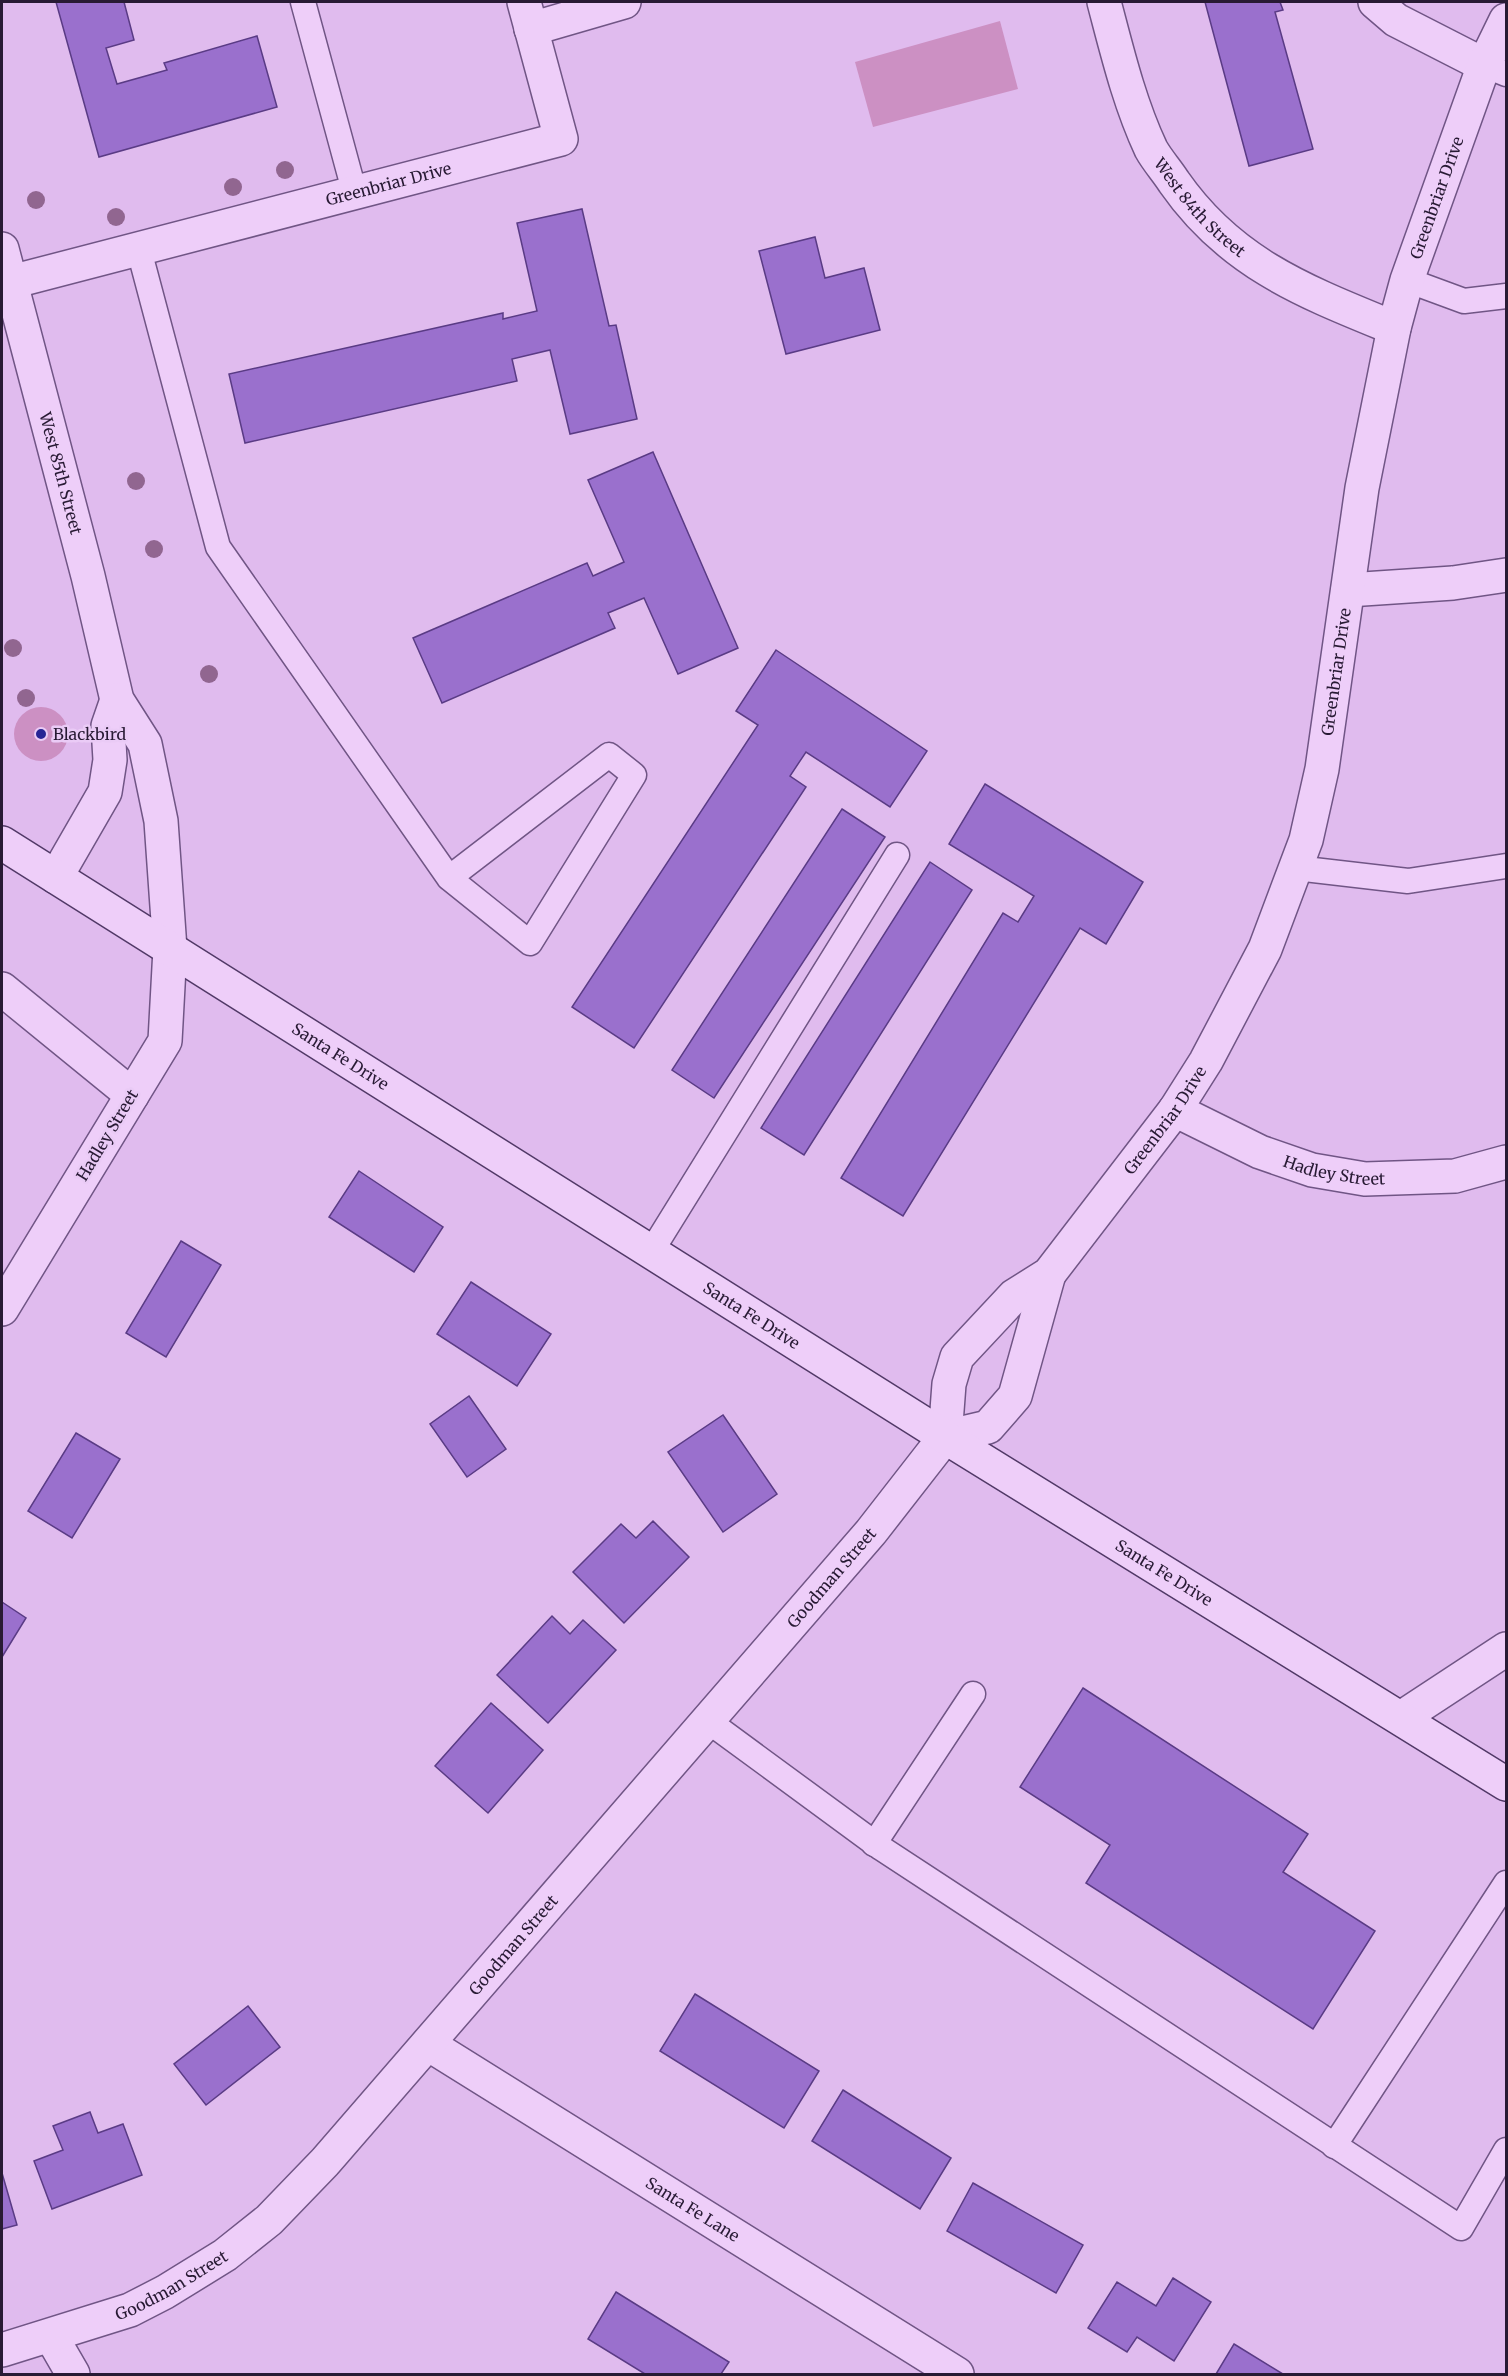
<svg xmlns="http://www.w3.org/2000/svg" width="1508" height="2376" font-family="Merriweather,serif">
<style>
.garden{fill:#cc90c3}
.building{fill:#9a70cd;stroke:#5a3b85;stroke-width:1.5}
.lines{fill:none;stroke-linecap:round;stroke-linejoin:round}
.lane-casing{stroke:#705585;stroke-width:27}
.street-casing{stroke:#705585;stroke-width:36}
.secondary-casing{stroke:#513967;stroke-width:36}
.lane{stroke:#eecef9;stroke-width:24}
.street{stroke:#eecef9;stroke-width:33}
.secondary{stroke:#eecef9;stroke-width:33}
.tree{fill:#916690}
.poi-dot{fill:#272495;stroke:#eacbf6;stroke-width:2}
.labels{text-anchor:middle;stroke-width:5;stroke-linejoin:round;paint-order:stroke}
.street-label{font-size:16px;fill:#281a34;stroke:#eacbf6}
.poi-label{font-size:16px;fill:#281a34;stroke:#eacbf6;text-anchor:start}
</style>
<rect width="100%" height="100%" fill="#e0bbee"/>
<g class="garden">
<polygon points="1000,21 1018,89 873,127 855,62"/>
<circle cx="41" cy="734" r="27"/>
</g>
<g class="building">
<polygon points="56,2 124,2 134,40 106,48 117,84 167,70 164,63 257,36 277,107 99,157"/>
<polygon points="1205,2 1280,2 1283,10 1275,12 1313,149 1249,166"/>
<polygon points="582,209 609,326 616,325 637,419 570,434 550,350 512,359 517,381 245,443 229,374 503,313 503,319 537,311 517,223"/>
<polygon points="815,237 825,278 864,268 880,330 786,354 759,251"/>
<polygon points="653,452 738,648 678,674 644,598 608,613 615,628 442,703 413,638 587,563 593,576 624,562 588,480"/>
<polygon points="776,650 927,751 890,807 806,752 790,776 806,787 634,1048 572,1007 758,725 736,711"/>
<polygon points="985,784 1143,882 1106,944 1080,928 903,1216 841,1178 1003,913 1018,922 1034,896 949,844"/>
<polygon points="842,809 885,837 714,1098 672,1070"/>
<polygon points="930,862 972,890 804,1155 761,1128"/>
<polygon points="359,1171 443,1227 414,1272 329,1217"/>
<polygon points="181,1241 221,1265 166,1357 126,1333"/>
<polygon points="471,1282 551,1334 517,1386 437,1334"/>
<polygon points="469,1396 506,1449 467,1477 430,1424"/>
<polygon points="723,1415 777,1494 723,1532 668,1452"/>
<polygon points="76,1433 120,1459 72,1538 28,1511"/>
<polygon points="653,1521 689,1557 624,1623 573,1572 621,1524 636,1538"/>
<polygon points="2,1602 26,1618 2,1657"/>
<polygon points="552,1616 570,1634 583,1620 616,1650 548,1723 497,1675"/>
<polygon points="1083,1688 1308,1834 1283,1872 1375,1931 1313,2029 1086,1883 1110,1845 1020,1787"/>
<polygon points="491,1703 543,1750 488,1813 435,1766"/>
<polygon points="695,1994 819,2071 784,2128 660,2051"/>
<polygon points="248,2006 280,2047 206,2105 174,2064"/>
<polygon points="843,2090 951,2158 920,2209 812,2141"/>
<polygon points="90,2112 98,2133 123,2124 142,2175 52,2209 34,2161 63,2150 53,2126"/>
<polygon points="2,2173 17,2225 2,2229"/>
<polygon points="973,2183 1083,2245 1056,2293 947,2231"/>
<polygon points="1173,2278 1211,2302 1174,2361 1137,2337 1127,2352 1088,2328 1117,2282 1156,2306"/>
<polygon points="616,2292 729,2362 721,2374 645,2374 588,2339"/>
<polygon points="1234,2344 1283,2374 1216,2374"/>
</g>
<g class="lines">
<defs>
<g id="lane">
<polyline points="303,2 355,194"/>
<polyline points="1484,65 1506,74"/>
<polyline points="139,250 218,547 449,878 609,755 634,775 530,943 449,878"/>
<polyline points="1407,280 1464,301 1506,296"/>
<polyline points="1296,868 1408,881 1506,866"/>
<polyline points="651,1252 897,855"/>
<polyline points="708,1721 881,1848 1461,2228 1506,2150"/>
<polyline points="874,1844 973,1694"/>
<polyline points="1334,2146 1506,1883"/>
</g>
<g id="street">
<path id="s1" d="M1104,2c13,49 25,100 47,147 6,11 16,22 23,33 57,82 132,110 220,146"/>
<polyline points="1375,2 1396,20 1484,65"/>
<polyline points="531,29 624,2"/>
<path id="s2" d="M2,249l86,327 29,124 28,44 16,77 9,128 -5,92 -163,268"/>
<path id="s3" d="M11,282l550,-143 -37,-137"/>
<polyline points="1348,590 1453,583 1506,575"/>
<polyline points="56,877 105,792 110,760 108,726 117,700"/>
<polyline points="2,989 132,1095"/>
<path id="s4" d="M1175,1110l85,42 52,18 53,9 90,-3 51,-14"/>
<path id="s5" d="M945,1437l4,-53 8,-27 57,-61 35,-22 126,-164 31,-49 59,-112 41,-109 16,-71 40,-281 32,-160 13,-48 77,-215 22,-45"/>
<polyline points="945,1437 988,1427 1015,1396 1049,1274"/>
<polyline points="1401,1718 1506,1649"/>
<path id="s6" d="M428,2044l529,330"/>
<polyline points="51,2336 73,2374"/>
<path id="s7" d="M2,2350l128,-40 35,-18 60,-37 44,-35 56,-58 546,-630 74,-95"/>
</g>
<g id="secondary">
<path id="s8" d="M2,843l943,594 561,347"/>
</g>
</defs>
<use href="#lane" class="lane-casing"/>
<use href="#street" class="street-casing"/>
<use href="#secondary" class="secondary-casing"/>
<use href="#lane" class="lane"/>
<use href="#street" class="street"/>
<use href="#secondary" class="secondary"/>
</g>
<g class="tree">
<circle cx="285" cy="170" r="9"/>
<circle cx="233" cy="187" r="9"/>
<circle cx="36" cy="200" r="9"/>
<circle cx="116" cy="217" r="9"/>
<circle cx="136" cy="481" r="9"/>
<circle cx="154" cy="549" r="9"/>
<circle cx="13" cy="648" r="9"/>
<circle cx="209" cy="674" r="9"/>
<circle cx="26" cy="698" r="9"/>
</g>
<circle class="poi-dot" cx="41" cy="734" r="6"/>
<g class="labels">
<g class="street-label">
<text dy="6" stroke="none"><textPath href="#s3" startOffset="390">Greenbriar Drive</textPath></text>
<text dy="6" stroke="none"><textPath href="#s5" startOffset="1371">Greenbriar Drive</textPath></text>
<text dy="6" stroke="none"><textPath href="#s1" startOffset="231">West 84th Street</textPath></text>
<text dy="6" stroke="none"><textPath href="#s2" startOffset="232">West 85th Street</textPath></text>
<text dy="6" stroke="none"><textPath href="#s5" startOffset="885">Greenbriar Drive</textPath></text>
<text dy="6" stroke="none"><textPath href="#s8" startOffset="400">Santa Fe Drive</textPath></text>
<text dy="6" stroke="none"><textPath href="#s5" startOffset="399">Greenbriar Drive</textPath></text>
<text transform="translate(107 1135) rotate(-59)" y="6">Hadley Street</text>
<text dy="6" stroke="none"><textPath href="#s4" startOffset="172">Hadley Street</textPath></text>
<text dy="6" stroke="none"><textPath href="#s8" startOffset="886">Santa Fe Drive</textPath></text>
<text dy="6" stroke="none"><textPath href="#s8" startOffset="1372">Santa Fe Drive</textPath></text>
<text dy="6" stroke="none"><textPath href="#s7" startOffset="1154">Goodman Street</textPath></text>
<text dy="6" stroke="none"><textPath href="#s7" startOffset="668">Goodman Street</textPath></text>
<text dy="6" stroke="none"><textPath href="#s6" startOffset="312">Santa Fe Lane</textPath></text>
<text dy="6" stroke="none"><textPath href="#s7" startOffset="182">Goodman Street</textPath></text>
</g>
<g class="poi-label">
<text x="53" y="740">Blackbird</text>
</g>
</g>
<rect width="1508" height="2376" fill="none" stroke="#281a34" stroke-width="6"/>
</svg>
